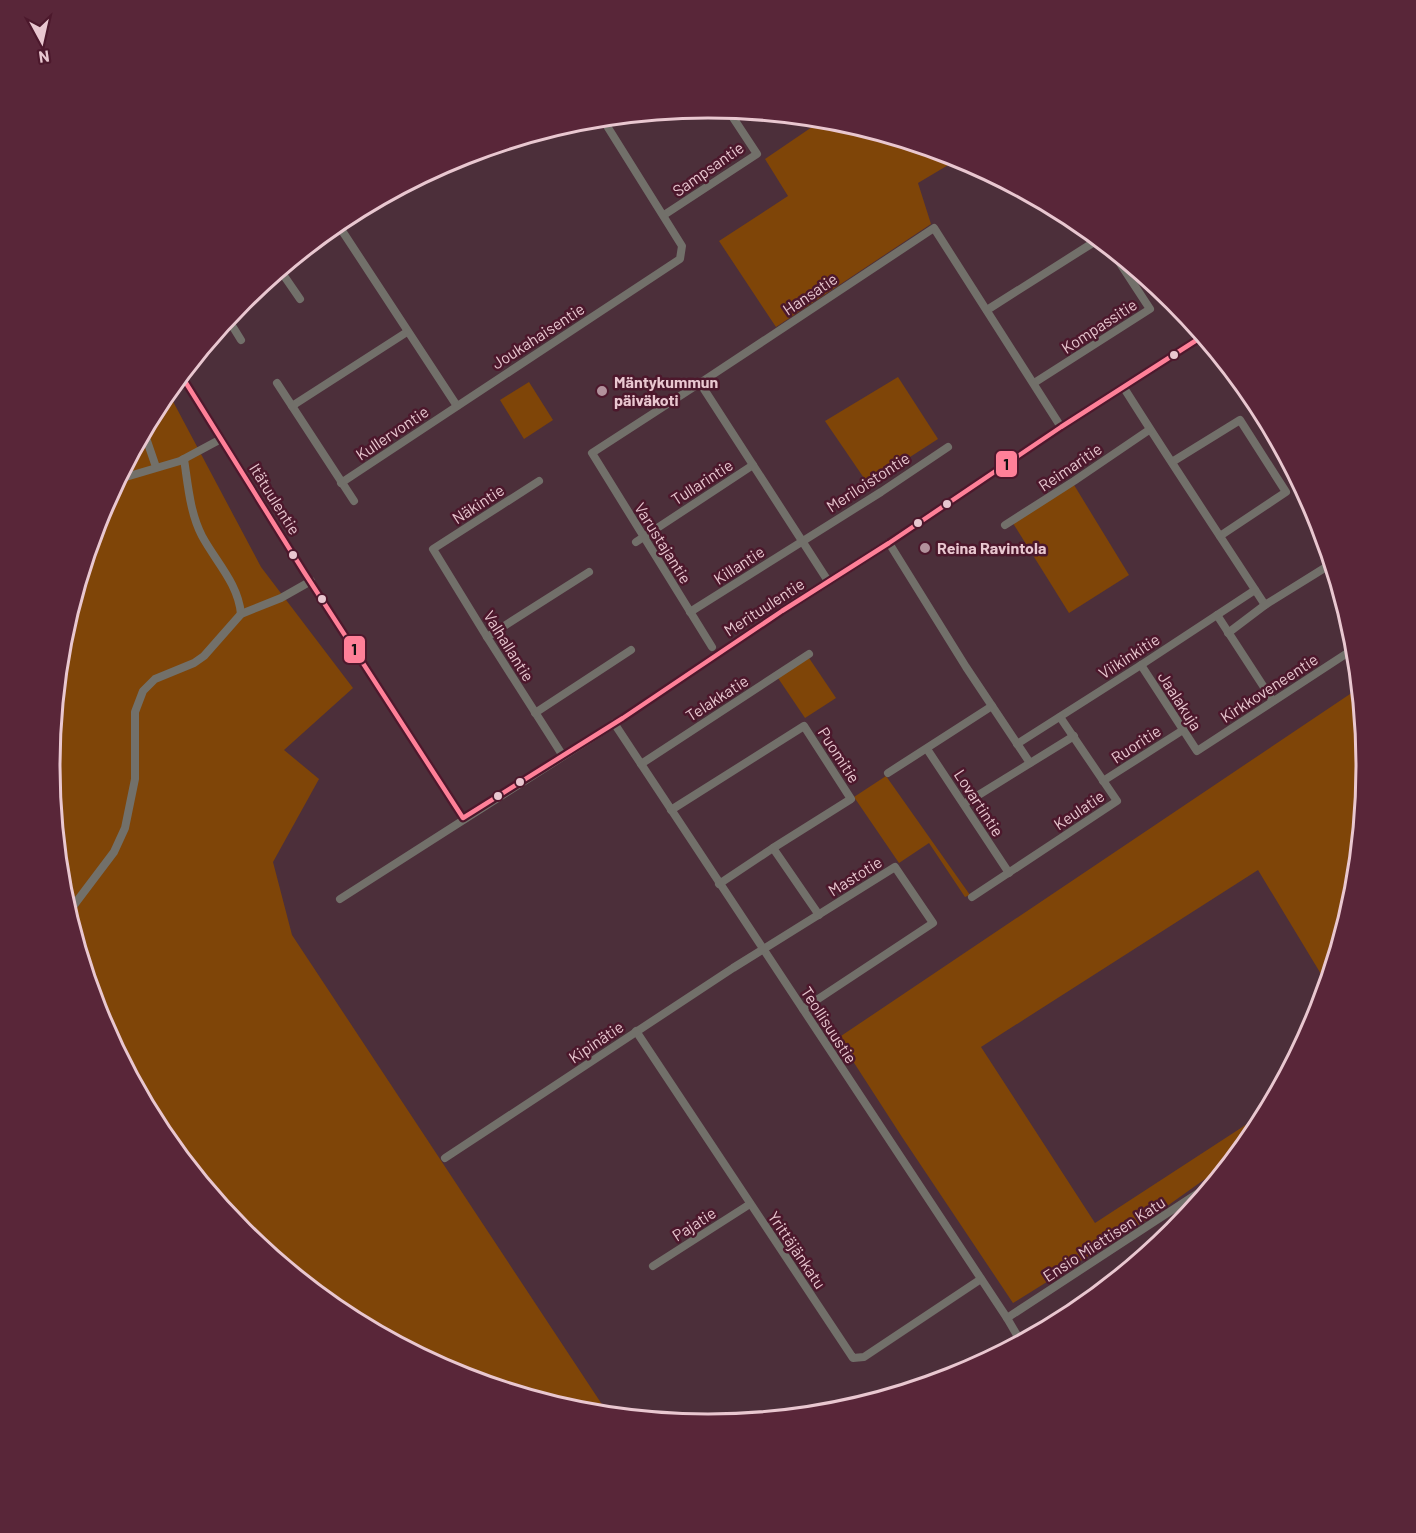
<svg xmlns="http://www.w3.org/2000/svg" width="1416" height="1533" font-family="Barlow,sans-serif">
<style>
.green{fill:#7f4508}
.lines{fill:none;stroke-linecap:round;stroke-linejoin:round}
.minor{stroke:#72706a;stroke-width:8}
.bus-1-casing{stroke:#4c182c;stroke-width:9}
.bus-1{stroke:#ff8098;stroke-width:4.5}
.bus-dot{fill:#e9c7d0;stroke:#4c182c;stroke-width:2}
.poi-dot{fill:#b2929c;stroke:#4c182c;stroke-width:2}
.labels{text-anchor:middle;stroke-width:5;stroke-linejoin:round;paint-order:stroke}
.street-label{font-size:16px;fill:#e9c7d0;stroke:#4c182c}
.poi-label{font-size:16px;font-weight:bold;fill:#e9c7d0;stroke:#4c182c;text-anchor:start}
.rim{fill:none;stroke:#e9c7d0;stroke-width:3}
.line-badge{stroke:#4c182c;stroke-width:2}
.pale-badge-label{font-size:16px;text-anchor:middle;font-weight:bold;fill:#111}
</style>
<rect width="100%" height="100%" fill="#4c2f3a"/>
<g class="green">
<polygon points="806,118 837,121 960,158 918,183 931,224 776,327 719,241 788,196 765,159 812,127"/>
<polygon points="898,377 938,439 868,484 825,421"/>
<polygon points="529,382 553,420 524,439 500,400"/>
<polygon points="168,392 261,567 353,688 284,750 319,779 273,862 292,935 609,1415 579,1412 456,1375 342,1314 242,1232 160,1132 99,1018 62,895 50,766 62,638 100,514 161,400"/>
<polygon points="1071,480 1129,575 1069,613 1011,520"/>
<polygon points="809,658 836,698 805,718 778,678"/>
<polygon points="1359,688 1366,767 1354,895 1327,984 1258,870 981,1047 1095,1223 1267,1111 1255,1133 1233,1159 1156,1214 1013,1303 902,1137 838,1038"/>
<polygon points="886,776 970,895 965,897 929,843 899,863 854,797"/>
</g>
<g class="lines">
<g class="minor">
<polyline points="664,215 757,154 728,110"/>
<polyline points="337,223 457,406"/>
<polyline points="280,270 300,299"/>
<polyline points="987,310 1099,239"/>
<polyline points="228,319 241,340"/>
<polyline points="181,375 304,572 463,818"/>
<polyline points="277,383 354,501"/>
<polyline points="700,383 592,453 712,647"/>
<polyline points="1034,383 1150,309 1112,251"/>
<path d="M1124,388c46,73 94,145 141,217"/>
<polyline points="292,406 407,332"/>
<polyline points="144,432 156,467"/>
<path d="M184,459c4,26 6,54 18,77 14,26 36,47 39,78"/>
<polyline points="1172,462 1240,420 1286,492 1220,536"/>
<polyline points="119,479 180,461 221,439"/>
<polyline points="539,481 433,549 487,637 563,756"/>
<polyline points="341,483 680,259 682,246 602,118"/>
<polyline points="1005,525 1074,481 1149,430"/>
<polyline points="636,542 753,465"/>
<polyline points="889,543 966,667 1030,763"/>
<polyline points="828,581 700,383 934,228 1061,427"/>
<polyline points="690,612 881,492 948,447"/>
<polyline points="1217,615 1273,701"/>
<polyline points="1228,633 1265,605 1331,564"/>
<polyline points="487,637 589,572"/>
<polyline points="1141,665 1197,751 1355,648"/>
<polyline points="535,713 631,650"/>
<polyline points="614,723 1007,1318 1021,1342"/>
<polyline points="1017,744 1141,665 1255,590"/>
<polyline points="927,749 1009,873"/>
<polyline points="641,764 809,654"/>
<polyline points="888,773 992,706"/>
<polyline points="1103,781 1183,730"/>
<polyline points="964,804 1074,736"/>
<polyline points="671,810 804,726 851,799 773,848 719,884"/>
<polyline points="773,848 819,915"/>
<polyline points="972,897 1117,801 1060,717"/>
<polyline points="340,899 623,718 782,611 889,543 1061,427 1203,336"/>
<polyline points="67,912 70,916 85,971"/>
<polyline points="68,913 114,852 125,828 135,779 135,712 143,691 155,679 194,663 204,656 241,614 281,598 311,581"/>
<polyline points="636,1031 853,1358 864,1357 981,1279"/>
<polyline points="445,1158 733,968 895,867 933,923 803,1009"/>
<polyline points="653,1266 750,1204"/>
<polyline points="1007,1318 1215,1182"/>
</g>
<defs>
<polyline id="bus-1" points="181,375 304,572 463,818 623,718 782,611 889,543 1061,427 1203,336"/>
</defs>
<use href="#bus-1" class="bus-1-casing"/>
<use href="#bus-1" class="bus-1"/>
</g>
<g class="bus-dot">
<circle cx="1174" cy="355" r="5"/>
<circle cx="947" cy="504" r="5"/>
<circle cx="918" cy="523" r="5"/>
<circle cx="293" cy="555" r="5"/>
<circle cx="322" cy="599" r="5"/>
<circle cx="520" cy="782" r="5"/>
<circle cx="498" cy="796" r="5"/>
</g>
<g class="poi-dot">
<circle cx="602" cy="391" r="6"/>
<circle cx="925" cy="548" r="6"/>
</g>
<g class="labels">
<g class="street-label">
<text transform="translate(708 169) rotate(-35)" y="6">Sampsantie</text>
<text transform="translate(810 294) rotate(-34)" y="6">Hansatie</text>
<text transform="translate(1099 326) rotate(-33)" y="6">Kompassitie</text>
<text transform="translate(538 336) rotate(-33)" y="6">Joukahaisentie</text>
<text transform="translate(392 433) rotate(-34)" y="6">Kullervontie</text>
<text transform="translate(1070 467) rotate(-34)" y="6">Reimaritie</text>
<text transform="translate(702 482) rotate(-33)" y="6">Tullarintie</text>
<text transform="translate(868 482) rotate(-33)" y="6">Meriloistontie</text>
<text transform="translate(275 499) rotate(58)" y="6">Itätuulentie</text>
<text transform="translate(478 504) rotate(-33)" y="6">Näkintie</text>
<text transform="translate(663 543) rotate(58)" y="6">Varustajantie</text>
<text transform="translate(739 565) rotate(-33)" y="6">Killantie</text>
<text transform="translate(764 607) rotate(-33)" y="6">Merituulentie</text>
<text transform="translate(509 646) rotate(58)" y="6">Valhallantie</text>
<text transform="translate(1129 656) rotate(-33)" y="6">Viikinkitie</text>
<text transform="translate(1269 688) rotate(-33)" y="6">Kirkkoveneentie</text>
<text transform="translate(717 698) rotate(-33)" y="6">Telakkatie</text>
<text transform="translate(1180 701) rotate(57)" y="6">Jaalakuja</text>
<text transform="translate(1136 744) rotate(-33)" y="6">Ruoritie</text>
<text transform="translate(839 755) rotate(57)" y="6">Puomitie</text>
<text transform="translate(979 803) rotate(57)" y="6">Lovartintie</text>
<text transform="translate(1079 810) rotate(-34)" y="6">Keulatie</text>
<text transform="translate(855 876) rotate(-32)" y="6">Mastotie</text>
<text transform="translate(829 1025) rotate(57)" y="6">Teollisuustie</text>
<text transform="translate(596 1042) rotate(-34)" y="6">Kipinätie</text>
<text transform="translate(694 1224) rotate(-33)" y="6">Pajatie</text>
<text transform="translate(1104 1239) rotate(-33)" y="6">Ensio Miettisen Katu</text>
<text transform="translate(797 1250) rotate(56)" y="6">Yrittäjänkatu</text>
</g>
<g class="poi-label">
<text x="614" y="388">Mäntykummun<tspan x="614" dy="18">päiväkoti</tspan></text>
<text x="937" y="554">Reina Ravintola</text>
</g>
</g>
<path d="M0 0H1416V1533H0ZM60 766a648 648 0 1 1 1296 0a648 648 0 1 1-1296 0Z" fill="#592639" fill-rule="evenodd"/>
<path class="rim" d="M60 766a648 648 0 1 1 1296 0a648 648 0 1 1-1296 0Z"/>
<g class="line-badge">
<rect x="995" y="450" width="23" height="28" rx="6" fill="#ff8098"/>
<rect x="343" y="635" width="23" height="29" rx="6" fill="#ff8098"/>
</g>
<g class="pale-badge-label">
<text x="1006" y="470">1</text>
<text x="354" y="655">1</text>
</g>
<g transform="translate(42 42) rotate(172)" stroke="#4c182c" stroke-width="4.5" paint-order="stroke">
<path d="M0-4.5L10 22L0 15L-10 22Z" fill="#e9c7d0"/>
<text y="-9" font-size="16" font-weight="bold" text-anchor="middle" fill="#e9c7d0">N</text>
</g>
</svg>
